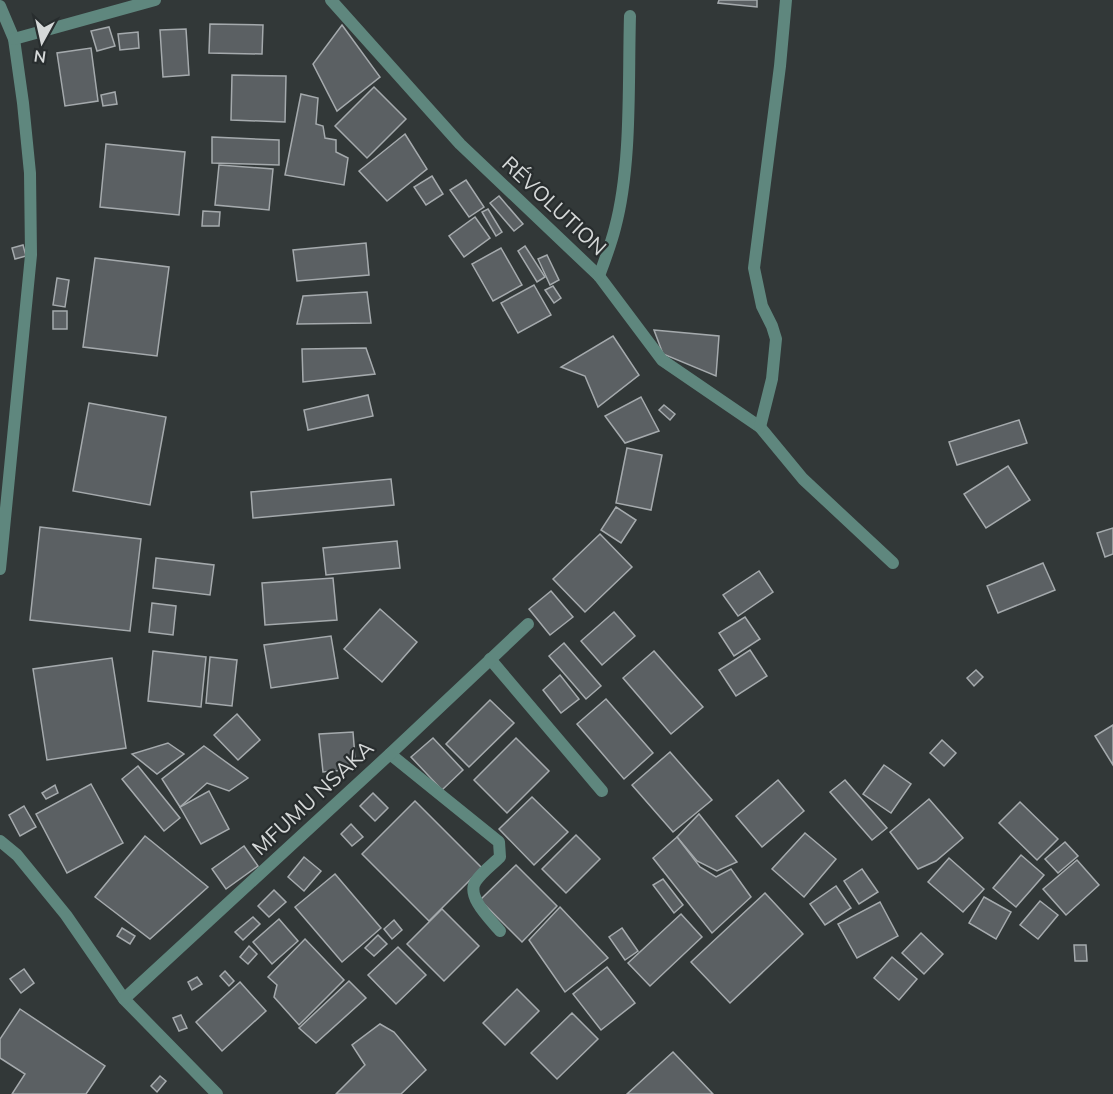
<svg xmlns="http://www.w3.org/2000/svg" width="1113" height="1094" font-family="Mulish,sans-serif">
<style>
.building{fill:#5b6063;stroke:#a5aaad;stroke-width:1.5}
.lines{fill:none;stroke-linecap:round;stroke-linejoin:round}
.minor{stroke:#5f877e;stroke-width:12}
.labels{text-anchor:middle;stroke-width:4.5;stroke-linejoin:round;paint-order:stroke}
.street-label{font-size:21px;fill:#d5d8d8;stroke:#282d2e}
</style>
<rect width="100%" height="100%" fill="#323838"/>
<g class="building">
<polygon points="719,0 757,0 757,7 718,3"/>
<polygon points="210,24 263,25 262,54 209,53"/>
<polygon points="342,25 380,77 337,111 313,64"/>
<polygon points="109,27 115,46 97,51 91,31"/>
<polygon points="186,29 189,75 163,77 160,30"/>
<polygon points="138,32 139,48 120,50 118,34"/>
<polygon points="91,48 98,101 65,106 57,53"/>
<polygon points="232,75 286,76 285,122 231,120"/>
<polygon points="374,87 406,119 367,158 335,126"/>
<polygon points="115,92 117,104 103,106 101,95"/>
<polygon points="301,94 318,98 316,124 323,126 325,138 336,140 336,152 348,158 344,185 285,175"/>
<polygon points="405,134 427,169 387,201 359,171"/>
<polygon points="212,137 279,140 279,165 212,163"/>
<polygon points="106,144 185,152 179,215 100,207"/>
<polygon points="219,165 273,169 269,210 215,205"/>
<polygon points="432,176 443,194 426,205 414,187"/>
<polygon points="466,180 484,207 469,217 450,190"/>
<polygon points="499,196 523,224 514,231 490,203"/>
<polygon points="488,209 502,232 496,236 482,212"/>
<polygon points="203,211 220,212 219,226 202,226"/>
<polygon points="475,217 490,238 464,257 449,236"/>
<polygon points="366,243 369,275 297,281 293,250"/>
<polygon points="23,245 26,256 15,259 12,248"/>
<polygon points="525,246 545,277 537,282 518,251"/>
<polygon points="501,248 522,285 493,301 472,264"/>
<polygon points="547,255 559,280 550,285 538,259"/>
<polygon points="95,258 169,267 157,356 83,347"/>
<polygon points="57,278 69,280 65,307 53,305"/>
<polygon points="534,285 551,315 518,333 501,303"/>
<polygon points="553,286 561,298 554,303 545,290"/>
<polygon points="367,292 371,323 297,324 303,296"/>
<rect x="53" y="311" width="14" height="18"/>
<polygon points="654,330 719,336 716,376 663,354"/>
<polygon points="613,336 639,375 598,407 585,376 561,367"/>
<polygon points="366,348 375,374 303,382 302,349"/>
<polygon points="368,395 373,416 308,430 304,410"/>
<polygon points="641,397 659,431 625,443 605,416"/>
<polygon points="89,403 166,417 150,505 73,491"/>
<polygon points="664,405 675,414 670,420 659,410"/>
<polygon points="1019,420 1027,443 957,465 949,442"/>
<polygon points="627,448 662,455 651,510 616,503"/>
<polygon points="1008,466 1030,500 986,528 964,494"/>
<polygon points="391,479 394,505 253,518 251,492"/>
<polygon points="616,507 636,520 621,543 601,530"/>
<polygon points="40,527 141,539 130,631 30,620"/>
<polygon points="1113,528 1113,554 1105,557 1097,533"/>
<polygon points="600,534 632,567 585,612 553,579"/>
<polygon points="397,541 400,568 326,575 323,548"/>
<polygon points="156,558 214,565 210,595 153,588"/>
<polygon points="1043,563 1055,590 998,613 987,586"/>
<polygon points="759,571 773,592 738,616 723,595"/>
<polygon points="333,578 337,620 265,625 262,583"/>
<polygon points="551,591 573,617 550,635 529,609"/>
<polygon points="152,603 176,606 173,635 149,632"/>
<polygon points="380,609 417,642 382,682 344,649"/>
<polygon points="614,612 635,636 602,665 581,641"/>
<polygon points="745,617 760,639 734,656 719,633"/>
<polygon points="331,636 338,678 271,688 264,645"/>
<polygon points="564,643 601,686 586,699 549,656"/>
<polygon points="750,650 767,676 736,696 719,670"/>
<polygon points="153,651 206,657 201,707 148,701"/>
<polygon points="654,651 703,707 671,734 623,678"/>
<polygon points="210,657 237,660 232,706 206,703"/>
<polygon points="112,658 126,748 47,760 33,669"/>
<polygon points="976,670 983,677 974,686 967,678"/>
<polygon points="560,675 579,699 561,713 543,690"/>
<polygon points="606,699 653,753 624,779 577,724"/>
<polygon points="490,700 514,723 469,767 446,744"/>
<polygon points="237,714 260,740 238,760 214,735"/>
<polygon points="1113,725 1113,765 1095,736"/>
<polygon points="353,732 356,769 323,772 319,734"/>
<polygon points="433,738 463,770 442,790 411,757"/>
<polygon points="516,738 549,771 507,813 474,780"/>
<polygon points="942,740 956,753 944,766 930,753"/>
<polygon points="168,743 184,754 157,774 132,754"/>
<polygon points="204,746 248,778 229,791 207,783 180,807 162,779"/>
<polygon points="670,752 712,800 673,832 632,785"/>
<polygon points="884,765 911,784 891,813 863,794"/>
<polygon points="138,766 180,818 164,831 122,779"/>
<polygon points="778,780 804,811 762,847 736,816"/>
<polygon points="845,780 887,828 872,840 830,792"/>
<polygon points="91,784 123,843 67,873 36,814"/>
<polygon points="55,785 58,793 46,799 42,793"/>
<polygon points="209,791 229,829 201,844 180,807"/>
<polygon points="373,793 388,808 375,821 360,806"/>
<polygon points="532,797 568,832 534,865 499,829"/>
<polygon points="929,799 963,838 936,861 918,869 890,832"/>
<polygon points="415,801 482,868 429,921 362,854"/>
<polygon points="1020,802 1058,839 1037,860 999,823"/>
<polygon points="24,806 36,827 20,836 9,815"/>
<polygon points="699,814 737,862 717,871 697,861 677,837"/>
<polygon points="351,824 363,837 352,846 341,834"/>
<polygon points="805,833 836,859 804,897 772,869"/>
<polygon points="576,835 600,859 566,893 542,869"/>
<polygon points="145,836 208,887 150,939 95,897"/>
<polygon points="677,837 700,867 716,877 731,869 751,897 712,933 653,858"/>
<polygon points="1065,842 1078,856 1058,873 1045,859"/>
<polygon points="244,846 258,866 226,889 212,869"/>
<polygon points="1021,855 1044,875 1016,907 993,888"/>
<polygon points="304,857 321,871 304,891 288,877"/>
<polygon points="949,858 984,889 963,912 928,882"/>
<polygon points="1077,860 1099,885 1066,915 1043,889"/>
<polygon points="516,865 557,906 522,942 480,900"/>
<polygon points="862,869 878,892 859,904 844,881"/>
<polygon points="335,874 381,928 342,962 295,907"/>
<polygon points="663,879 683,905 674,913 653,885"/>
<polygon points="836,886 851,908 825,925 810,904"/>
<polygon points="274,890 286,902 269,917 258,906"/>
<polygon points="765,893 803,934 730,1003 691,962"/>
<polygon points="984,897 1011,912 996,939 969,923"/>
<polygon points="1040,901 1058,915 1038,939 1020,925"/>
<polygon points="880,902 898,936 857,958 838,924"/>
<polygon points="560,907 608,958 565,992 529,940"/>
<polygon points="442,909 479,946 444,981 407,944"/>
<polygon points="681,914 702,937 650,986 628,963"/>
<polygon points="253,917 260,924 243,940 235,932"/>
<polygon points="279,919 298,941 272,964 253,942"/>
<polygon points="394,920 402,930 392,939 384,929"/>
<polygon points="122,928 135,936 130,944 117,936"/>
<polygon points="622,928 638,951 625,960 609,937"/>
<polygon points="921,933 943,954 924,974 902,953"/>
<polygon points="378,935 387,944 374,956 365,948"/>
<polygon points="305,939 344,980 299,1025 274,997 277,985 268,977"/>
<polygon points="1074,945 1086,945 1087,961 1075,961"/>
<polygon points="249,946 257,954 248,964 240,957"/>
<polygon points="398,947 426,975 396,1004 368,975"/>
<polygon points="892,957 917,979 899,1000 874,978"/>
<polygon points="607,967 635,1003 601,1030 573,994"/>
<polygon points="24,969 34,983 21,993 10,979"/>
<polygon points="225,971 234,981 229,986 220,976"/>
<polygon points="197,977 202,984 192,990 188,982"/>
<polygon points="349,981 366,998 316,1043 299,1028"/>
<polygon points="240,982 266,1011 222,1051 196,1022"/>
<polygon points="517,989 539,1011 505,1045 483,1023"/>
<polygon points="20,1009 105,1066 86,1094 12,1094 25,1074 0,1058 0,1039"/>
<polygon points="572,1013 598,1039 557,1079 531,1053"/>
<polygon points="181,1015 187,1028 179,1031 173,1018"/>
<polygon points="380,1024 394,1032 426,1070 401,1094 336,1094 365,1065 352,1045"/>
<polygon points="673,1052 713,1094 627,1094"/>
<polygon points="160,1076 166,1081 157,1092 151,1086"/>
</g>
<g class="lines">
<g class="minor">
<polyline points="331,0 460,144 599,276 662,360 760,427 803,479 893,563"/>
<polyline points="0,6 14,39 23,103 30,173 31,255 0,569"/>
<polyline points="14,39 155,0"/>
<path d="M599,276c6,-16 12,-32 16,-48 17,-63 13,-147 15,-212"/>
<polyline points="760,427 772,379 776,339 772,326 762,306 754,268 780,66 786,0"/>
<polyline points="490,659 602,791"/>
<path d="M390,754l109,88 1,15c-7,7 -18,15 -24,24 -11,15 15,39 24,50"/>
<polyline points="0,841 17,855 66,915 124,999 217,1094"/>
<polyline points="124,999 390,754 528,624"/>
</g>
</g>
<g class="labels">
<g class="street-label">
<text transform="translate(554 206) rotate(43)" y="7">RÉVOLUTION</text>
<text transform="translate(313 798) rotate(-43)" y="7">MFUMU NSAKA</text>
</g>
</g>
<g transform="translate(42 42) rotate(188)" stroke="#282d2e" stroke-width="4.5" paint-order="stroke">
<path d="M0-4.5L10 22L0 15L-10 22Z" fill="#d5d8d8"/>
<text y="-9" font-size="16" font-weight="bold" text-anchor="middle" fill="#d5d8d8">N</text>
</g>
</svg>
